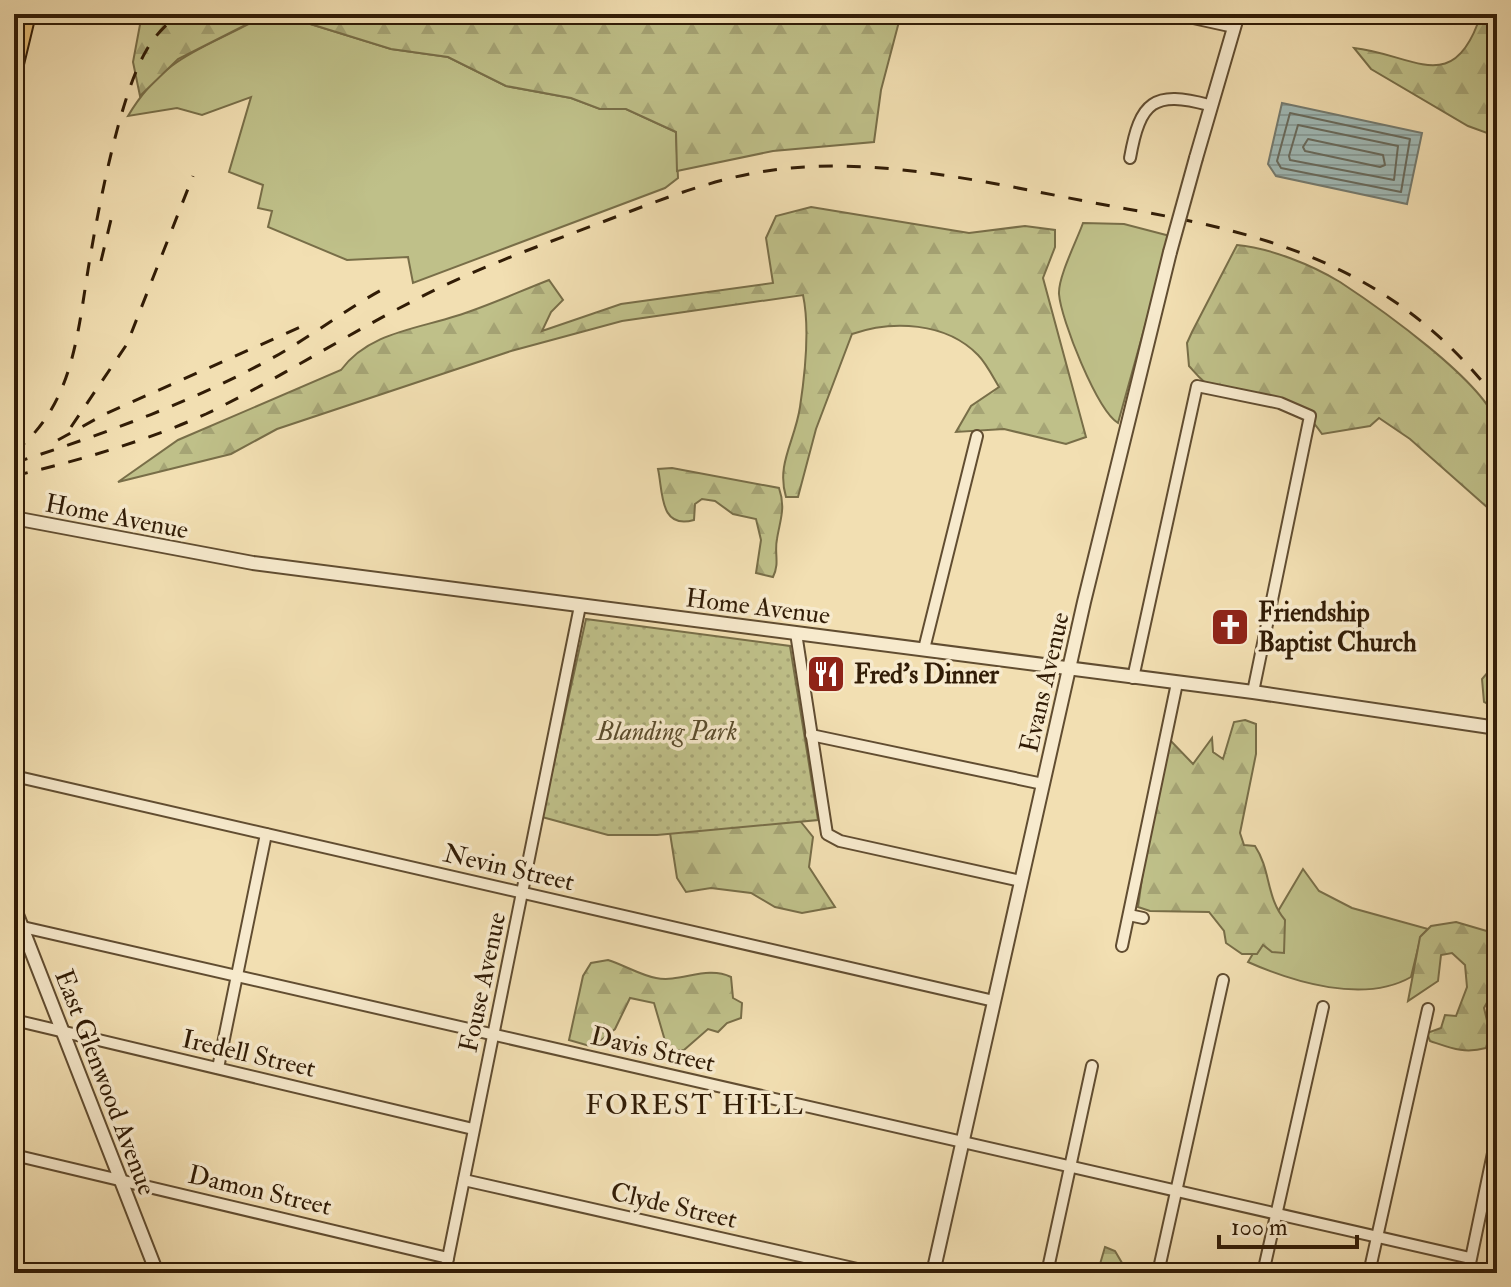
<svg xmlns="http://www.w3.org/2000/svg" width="1511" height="1287" font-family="'IM FELL Double Pica',serif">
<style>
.grass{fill:#bfc089;stroke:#786e48;stroke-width:2}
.forest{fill:url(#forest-firs);stroke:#786e48;stroke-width:2}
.park{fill:url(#park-dots);stroke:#786e48;stroke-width:2}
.water{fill:url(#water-rules);stroke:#747b70;stroke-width:2}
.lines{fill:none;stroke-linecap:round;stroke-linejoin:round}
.shore{stroke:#686b5e;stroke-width:2}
.minor-casing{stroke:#614d31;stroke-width:14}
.tertiary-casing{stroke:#614d31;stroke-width:16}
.primary-casing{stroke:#311c06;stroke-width:20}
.minor{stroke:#f7eacd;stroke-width:10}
.tertiary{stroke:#f7eacd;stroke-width:12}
.primary{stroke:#e9c079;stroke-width:16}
.rail{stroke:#311c06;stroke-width:3;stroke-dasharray:14 14;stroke-linecap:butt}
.tertiary-bridge-casing{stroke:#614d31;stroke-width:16;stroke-linecap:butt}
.tertiary-bridge{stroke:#f7eacd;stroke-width:12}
.labels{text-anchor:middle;stroke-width:7;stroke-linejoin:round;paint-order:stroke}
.street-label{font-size:26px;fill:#311c06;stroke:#f7eacd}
.poi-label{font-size:26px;font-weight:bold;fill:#311c06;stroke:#f7eacd;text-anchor:start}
.park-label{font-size:26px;font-style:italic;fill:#5c4d2d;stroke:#f7eacd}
.neighbourhood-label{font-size:28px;letter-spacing:2px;fill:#311c06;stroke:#f7eacd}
</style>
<defs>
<pattern id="forest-firs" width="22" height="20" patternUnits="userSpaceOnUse" patternTransform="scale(2)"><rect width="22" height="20" fill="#bfc089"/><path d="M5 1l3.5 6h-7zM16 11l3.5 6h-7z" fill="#a5a475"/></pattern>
<pattern id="park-dots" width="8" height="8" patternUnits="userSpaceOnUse" patternTransform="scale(2)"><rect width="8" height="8" fill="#bfc089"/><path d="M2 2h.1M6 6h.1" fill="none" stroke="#a5a475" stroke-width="1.8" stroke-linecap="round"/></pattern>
<pattern id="water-rules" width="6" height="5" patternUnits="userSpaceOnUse" patternTransform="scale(2)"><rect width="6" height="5" fill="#a0bab7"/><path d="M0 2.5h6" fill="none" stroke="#8a9f9c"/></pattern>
</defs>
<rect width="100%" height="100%" fill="#f2dfb2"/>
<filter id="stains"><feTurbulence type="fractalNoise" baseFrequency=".0025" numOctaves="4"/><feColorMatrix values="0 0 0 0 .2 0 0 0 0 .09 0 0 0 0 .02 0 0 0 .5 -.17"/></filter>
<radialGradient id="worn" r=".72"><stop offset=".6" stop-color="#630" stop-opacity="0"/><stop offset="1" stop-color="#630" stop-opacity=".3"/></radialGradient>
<g class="grass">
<path d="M267,14h11l113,35 57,8 58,29 65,12 29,11h26l50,23 2,46 -13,10 -252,95 -5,-26 -61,3 -79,-33 4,-16 -14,-3 5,-23 -34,-13 22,-75 -49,18 -25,-7 -49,8c38,-64 81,-68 139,-102z"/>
<path d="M1083,223l41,1 46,12 -52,187c-21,-13 -57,-103 -59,-129 -1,-17 18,-54 24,-71z"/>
<path d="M1303,869l16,22 33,17 76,21 -7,7 -10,41c-47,27 -118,5 -163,-15z"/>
</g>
<g class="forest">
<polygon points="142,14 267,14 178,59 140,96 133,62"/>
<polygon points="278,14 901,14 881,90 874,142 773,151 677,171 676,132 626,109 600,109 571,98 506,86 448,57 391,49"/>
<path d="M1481,14h16v117l-10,2 -19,-7 -97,-57 -17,-21c59,6 100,51 127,-34z"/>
<path d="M811,207l158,26 56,-7 30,4v17l-12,31 43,159 -20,7 -62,-15 -48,3 15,-26 28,-19c-6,-10 -13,-24 -21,-32 -32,-33 -86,-35 -126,-21l-36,95 -18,68h-12c-10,-33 9,-56 14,-90 5,-33 10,-79 3,-112l-181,26 -111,30 -234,78 -46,25 -113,28 60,-42 163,-70c27,-37 75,-41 115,-54 32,-10 62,-24 93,-36l14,20 -12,12 -9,19 79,-27 152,-21 -7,-45 10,-22z"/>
<path d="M1237,245c33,3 75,20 103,37 38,25 145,100 157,142 5,19 0,69 0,92l-87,-77 -31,-21 -9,8 -48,8c-34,-50 -61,-34 -110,-48 -9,-2 -17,-14 -23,-20l-2,-23 5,-11z"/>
<path d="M672,468l107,20c7,20 1,32 -2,51 -3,14 3,24 -4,38l-17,-4 5,-33 -5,-21 -23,-5 -18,-13 -13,-2 -7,5 -1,16c-35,10 -31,-29 -36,-51z"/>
<polygon points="1488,672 1497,683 1497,709 1484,702 1482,679"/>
<path d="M1245,720l11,4v30l-16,79 4,12 11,1c16,24 11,52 30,74l-1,33 -12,-1 -9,-7 -6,9h-15l-16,-11 -2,-12 -15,-19 -59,-1 -12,-4 9,-65 23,-102 23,24 19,-26 1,14 10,7 11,-37z"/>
<polygon points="797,817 813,837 809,867 835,907 802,913 775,907 751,893 711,888 686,892 677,878 670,833"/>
<path d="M1456,922l41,12v33h-6l-2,16 8,2v16l-8,-2 -5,9 6,25 -4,15c-22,6 -35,0 -56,-7l-3,-8 14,-5 4,-13 11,1 11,-29 -2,-22 -13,-12 -11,2 -3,26 -30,20 12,-64 11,-11z"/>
<path d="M608,960c16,5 32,15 48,18 25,5 50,-13 75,-1l2,21 9,5 -1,15 -14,5 -9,9 -10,-3 -24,21 -16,1 -14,-48 -24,-5 -15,31 -22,18 -24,-7 14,-64 8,-13z"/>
<polygon points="1105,1247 1115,1251 1122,1263 1119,1273 1087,1273 1098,1271"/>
</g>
<polygon class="park" points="586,619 790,646 818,820 657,835 608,835 542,817"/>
<polygon class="water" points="1282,103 1422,133 1407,204 1276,176 1268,164"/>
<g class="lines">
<g class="shore">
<polygon points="1290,113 1410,139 1401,192 1281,168 1277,161"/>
<polygon points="1298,125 1398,146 1394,180 1290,160 1289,156"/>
<polygon points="1308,139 1383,155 1385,165 1380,167 1305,151 1303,147"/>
</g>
<defs>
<g id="minor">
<polyline points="1175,14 1234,27"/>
<path d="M1130,158c10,-57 24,-68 79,-53"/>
<polyline points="796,633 827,834 840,841 1021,881"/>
<polyline points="924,649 977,436"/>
<polyline points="1133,678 1197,386 1280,403 1310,416 1253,692"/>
<polyline points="811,735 1043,784"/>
<polyline points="14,776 994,1001"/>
<polyline points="1129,915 1143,918"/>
<polyline points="14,925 1470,1258"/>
<polyline points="1122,946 1177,683"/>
<polyline points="14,1020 473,1129"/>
<polyline points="218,1068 266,834"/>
<polyline points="14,1155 448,1258"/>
<polyline points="464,1180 875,1273"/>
<polyline points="445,1273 580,606"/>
<polyline points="1047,1273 1092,1066"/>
<polyline points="1158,1273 1223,980"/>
<polyline points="1263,1273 1323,1007"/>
<polyline points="1369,1273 1428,1009"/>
<polyline points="1468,1273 1497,1134"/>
</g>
<g id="tertiary">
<polyline points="1196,158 1238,14"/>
<polyline points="14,518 253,563 1253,692 1497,728"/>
<polyline points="14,907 157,1273"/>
<polyline points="933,1273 1084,602 1170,252"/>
</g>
<polyline id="primary" points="14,68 27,14"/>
</defs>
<use href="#minor" class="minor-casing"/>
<use href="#tertiary" class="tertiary-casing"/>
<use href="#primary" class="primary-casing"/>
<use href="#minor" class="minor"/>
<use href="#tertiary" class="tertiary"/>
<use href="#primary" class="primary"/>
<g class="rail">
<polyline points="101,261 114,207"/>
<polyline points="71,427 127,344 193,176"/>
<polyline points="58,440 105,414 305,325"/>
<path d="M14,452c58,-45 63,-114 74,-182 9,-55 31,-173 58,-219 8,-15 20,-26 32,-37"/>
<path d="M14,463c86,-28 171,-58 251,-101 42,-22 79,-52 120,-74"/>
<path d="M14,476c66,-16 130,-34 192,-62 73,-35 141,-80 213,-116 60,-31 123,-53 186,-77 60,-23 122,-48 186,-53 109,-10 229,22 336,41 152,26 272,63 370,191"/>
</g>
<defs>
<polyline id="tertiary-bridge" points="1170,252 1196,158"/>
</defs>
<use href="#tertiary-bridge" class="tertiary-bridge-casing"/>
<use href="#tertiary-bridge" class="tertiary-bridge"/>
</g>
<defs>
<symbol id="church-square" viewBox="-11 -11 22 22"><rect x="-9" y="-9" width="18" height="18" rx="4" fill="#8f2418" stroke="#f7eacd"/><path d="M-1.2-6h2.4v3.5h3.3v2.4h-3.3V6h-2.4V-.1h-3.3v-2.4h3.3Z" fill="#fff"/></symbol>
<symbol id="restaurant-square" viewBox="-11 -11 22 22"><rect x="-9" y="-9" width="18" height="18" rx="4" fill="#8f2418" stroke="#f7eacd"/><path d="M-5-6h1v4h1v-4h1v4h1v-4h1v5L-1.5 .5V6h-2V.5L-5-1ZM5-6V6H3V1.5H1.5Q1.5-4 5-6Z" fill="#fff"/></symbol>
</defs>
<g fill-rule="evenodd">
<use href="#church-square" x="1208" y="605" width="44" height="44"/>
<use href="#restaurant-square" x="804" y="652" width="44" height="44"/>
</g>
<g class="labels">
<g class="street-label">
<text transform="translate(117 516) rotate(11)" y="9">Home Avenue</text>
<text transform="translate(758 606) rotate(7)" y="9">Home Avenue</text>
<text transform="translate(1044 682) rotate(-77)" y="9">Evans Avenue</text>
<text transform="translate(509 867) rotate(13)" y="9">Nevin Street</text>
<text transform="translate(482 982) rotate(-78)" y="9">Fouse Avenue</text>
<text transform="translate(653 1049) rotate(13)" y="9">Davis Street</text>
<text transform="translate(249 1053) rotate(13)" y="9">Iredell Street</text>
<text transform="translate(106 1082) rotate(69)" y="9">East Glenwood Avenue</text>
<text transform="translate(260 1190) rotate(13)" y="9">Damon Street</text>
<text transform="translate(674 1205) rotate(13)" y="9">Clyde Street</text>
</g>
<g class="poi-label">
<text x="1258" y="621">Friendship<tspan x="1258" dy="30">Baptist Church</tspan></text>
<text x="854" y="683">Fred's Dinner</text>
</g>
<g class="park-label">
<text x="667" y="740">Blanding Park</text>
</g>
<g class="neighbourhood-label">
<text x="695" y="1114">FOREST HILL</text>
</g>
</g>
<rect width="1511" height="1287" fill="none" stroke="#f2dfb2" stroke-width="48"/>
<rect x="16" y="16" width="1479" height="1255" fill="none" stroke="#311c06" stroke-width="4"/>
<rect x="24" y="24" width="1463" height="1239" fill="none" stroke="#311c06" stroke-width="2"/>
<path d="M1219 1235v12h138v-12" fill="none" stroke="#311c06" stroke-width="4"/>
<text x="1231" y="1235" font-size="24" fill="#311c06" stroke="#f7eacd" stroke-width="6" paint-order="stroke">100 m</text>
<rect width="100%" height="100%" filter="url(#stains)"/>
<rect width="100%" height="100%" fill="url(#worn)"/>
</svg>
